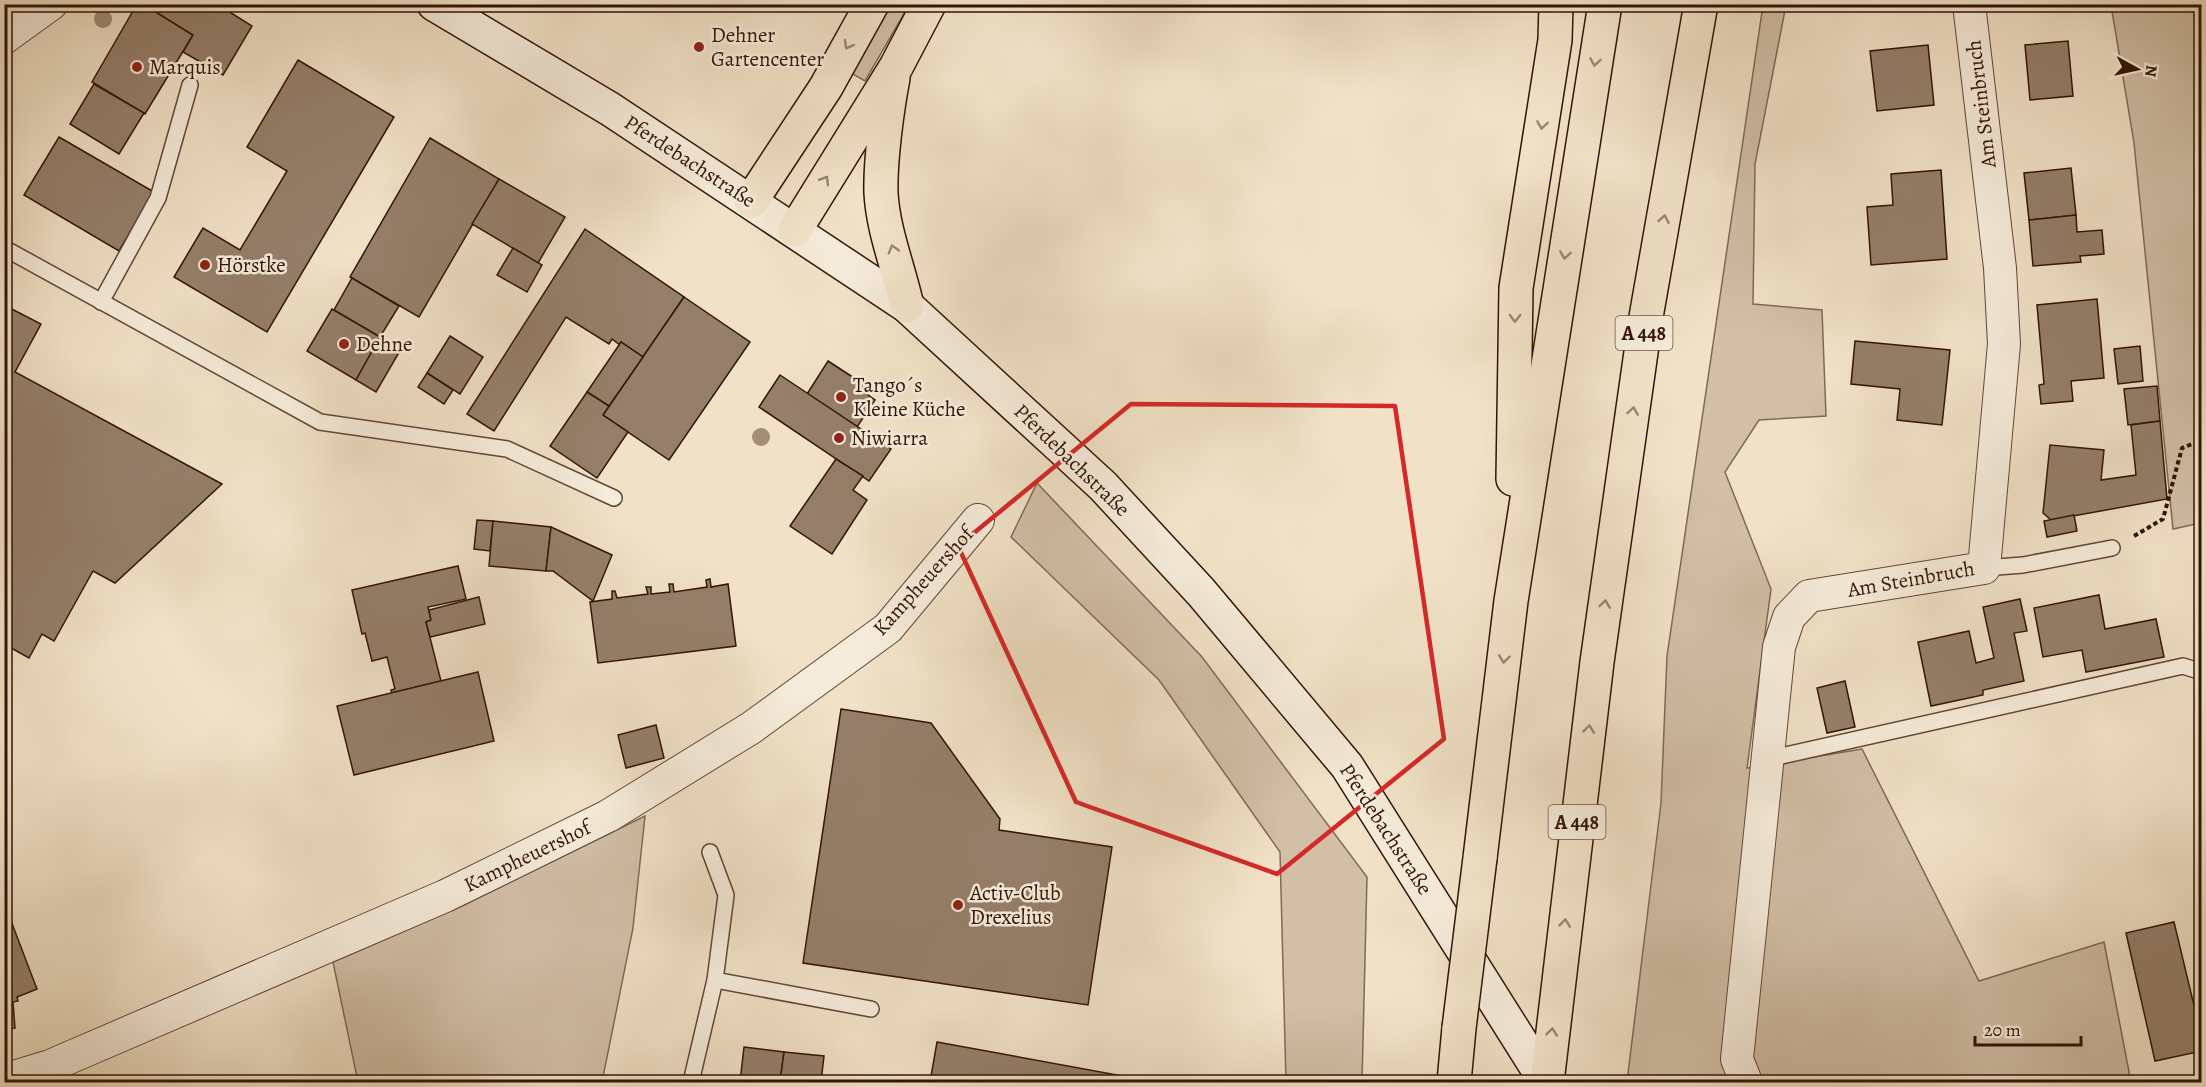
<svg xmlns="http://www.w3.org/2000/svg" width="2206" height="1087" font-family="Alegreya,serif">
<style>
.green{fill:#d1bfa6;stroke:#826956;stroke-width:1.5}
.building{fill:#957f6a;stroke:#321306;stroke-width:1.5}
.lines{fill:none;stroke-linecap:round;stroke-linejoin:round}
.lane-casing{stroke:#624736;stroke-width:18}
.street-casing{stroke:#624736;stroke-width:34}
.secondary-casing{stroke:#321306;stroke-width:36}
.highway-casing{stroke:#321306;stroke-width:36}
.path{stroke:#321306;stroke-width:4;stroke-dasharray:4.5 3;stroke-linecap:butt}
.lane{stroke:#f6ecdb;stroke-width:15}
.street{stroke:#f6ecdb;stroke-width:32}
.secondary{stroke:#f6ecdb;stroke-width:33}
.highway{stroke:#f1e2c7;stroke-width:33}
.highway-bridge-casing{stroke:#321306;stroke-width:36;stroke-linecap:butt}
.highway-bridge{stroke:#f1e2c7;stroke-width:33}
.tree{fill:#a28d77}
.oneway{stroke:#9b8570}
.marked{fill:none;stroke:#d62828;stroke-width:4.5;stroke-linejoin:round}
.poi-dot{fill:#8f2418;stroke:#f6ecdb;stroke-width:2}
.labels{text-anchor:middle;stroke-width:5;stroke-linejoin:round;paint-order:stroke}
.shield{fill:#f6ecdb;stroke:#6d5446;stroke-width:1.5}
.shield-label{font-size:20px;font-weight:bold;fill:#321306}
.poi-label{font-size:21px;fill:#321306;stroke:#f6ecdb;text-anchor:start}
.street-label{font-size:21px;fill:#321306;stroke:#f6ecdb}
</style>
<rect width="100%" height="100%" fill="#f1e2c7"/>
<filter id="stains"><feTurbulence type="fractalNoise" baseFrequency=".00333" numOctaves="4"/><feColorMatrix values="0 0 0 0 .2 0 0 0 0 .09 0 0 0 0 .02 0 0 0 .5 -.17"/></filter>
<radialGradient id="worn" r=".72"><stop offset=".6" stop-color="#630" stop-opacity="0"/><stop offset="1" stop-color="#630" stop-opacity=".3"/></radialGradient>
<g class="green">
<polygon points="891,5 909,5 865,81 851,73"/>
<polygon points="1763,5 1786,5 1755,164 1753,304 1822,310 1826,416 1759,420 1725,472 1771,589 1747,768 1862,749 1979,981 2104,942 2131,1082 1627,1082 1661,803 1667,656"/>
<polygon points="2111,5 2201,5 2201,523 2173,529 2134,143"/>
<polygon points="1037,483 1202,657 1367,877 1362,1082 1286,1082 1280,852 1159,680 1011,537"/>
<polygon points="645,816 633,928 602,1082 358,1082 333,962 462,906"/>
</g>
<g class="building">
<polygon points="137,4 143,4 193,35 145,114 92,82"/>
<polygon points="143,4 217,4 252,26 223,75 183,52 193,35"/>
<polygon points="2068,41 2073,96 2030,100 2025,45"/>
<polygon points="1928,45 1934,105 1877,111 1870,51"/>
<polygon points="298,60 394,117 267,332 174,277 203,228 240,250 287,171 247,147"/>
<polygon points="94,84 144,113 119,154 70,124"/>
<polygon points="59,137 154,192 119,251 24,195"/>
<polygon points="430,138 499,179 419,317 350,277"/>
<polygon points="2071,168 2076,215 2029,220 2024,173"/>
<polygon points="1941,170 1947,259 1871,265 1867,207 1893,205 1891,174"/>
<polygon points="499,179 565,217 538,263 472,224"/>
<polygon points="2076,215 2077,232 2102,230 2104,254 2080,256 2081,262 2033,266 2029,220"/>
<polygon points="585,229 684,297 643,357 621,342 620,345 612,339 609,344 566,317 494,431 467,414"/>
<polygon points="513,248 542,265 527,292 497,275"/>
<polygon points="352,278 399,306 380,337 334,310"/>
<polygon points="684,297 750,342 669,460 603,415"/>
<polygon points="2097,299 2104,378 2071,381 2073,401 2041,404 2039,385 2044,384 2037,305"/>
<polygon points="4,305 41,324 15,372 222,484 115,583 93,571 54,641 42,634 29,658 4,644"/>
<polygon points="332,309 380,337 356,380 307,351"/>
<polygon points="450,336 483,357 460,394 427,373"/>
<polygon points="380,337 401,349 376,392 356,380"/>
<polygon points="1855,341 1950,350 1942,425 1897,420 1900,389 1851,384"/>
<polygon points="621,342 643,357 609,406 587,392"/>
<polygon points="2140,346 2143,381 2118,384 2114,349"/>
<polygon points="828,361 868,387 864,392 875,400 857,427 807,394"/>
<polygon points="427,373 453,390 444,404 418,387"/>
<polygon points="780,375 891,449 869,481 759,407"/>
<polygon points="2157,386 2160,421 2128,425 2124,389"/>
<polygon points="587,392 609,406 603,415 628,432 597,478 550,446"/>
<polygon points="2160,421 2167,499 2051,520 2043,513 2050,445 2104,450 2101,480 2136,475 2131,425"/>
<polygon points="836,459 863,476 853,490 867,500 832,554 790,526"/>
<polygon points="2074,515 2077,531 2047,537 2044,521"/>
<polygon points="477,520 493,521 490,551 474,549"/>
<polygon points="493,521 551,527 546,571 489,566"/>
<polygon points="551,527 612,555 593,601 553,571 546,571"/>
<polygon points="458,566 466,599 428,607 431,620 426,622 441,681 392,693 391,690 395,689 387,657 372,661 365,633 362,634 352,590"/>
<polygon points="710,579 711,587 728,584 736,646 598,663 590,602 612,599 612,591 615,591 617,598 648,594 646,587 651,587 651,594 670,592 669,584 673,584 674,592 707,587 706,580"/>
<polygon points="2099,595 2105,629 2156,619 2164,657 2086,672 2082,650 2043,657 2034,608"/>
<polygon points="479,597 485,624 430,637 426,622 431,620 429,610"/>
<polygon points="2020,599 2027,631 2014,633 2024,681 1983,690 1983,695 1931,706 1918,642 1969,631 1976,663 1994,658 1983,607"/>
<polygon points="478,672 494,741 354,775 337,706"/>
<polygon points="1845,681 1855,727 1827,733 1817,688"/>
<polygon points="841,709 931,723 1000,819 999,830 1112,847 1088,1005 803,963"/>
<polygon points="656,725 664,758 626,768 618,735"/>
<polygon points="11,921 37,989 17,997 18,1001 13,1002 15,1028 4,1029 4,922"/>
<polygon points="2174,922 2202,1039 2202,1051 2155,1061 2126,933"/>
<polygon points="937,1042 1155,1082 930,1082"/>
<polygon points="744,1047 784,1052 780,1082 740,1082"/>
<polygon points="784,1052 824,1056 821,1082 780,1082"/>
</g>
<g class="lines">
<defs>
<g id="lane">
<polyline points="4,248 320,422 507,449 614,498"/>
<polyline points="101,302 158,198 190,85"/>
<polyline points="1984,568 2023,565 2112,548"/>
<polyline points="1768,759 2183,666 2202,672"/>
<polyline points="710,852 726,895 715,980"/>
<polyline points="691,1082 715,980 871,1009"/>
</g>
<g id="street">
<polyline points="4,38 51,4"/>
<polyline points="4,1080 50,1066 445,896 608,816 751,728 888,628 978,520"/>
<polyline points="1746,1082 1737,1059 1779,647 1789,617 1809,596 1984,568 2004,344 2000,268 1969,4"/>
</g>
<polyline id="secondary" points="434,4 610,109 907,306 1103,486 1201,592 1347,766 1546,1082"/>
<g id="highway">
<path d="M893,78c-6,31 -13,84 -12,115 2,38 18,76 26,113"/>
<polyline points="751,201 826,87 872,4"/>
<polyline points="795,230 896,67 929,4"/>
<polyline points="1513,479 1516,288 1555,40 1556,4"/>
<polyline points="1480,858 1511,601 1605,4"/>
<polyline points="1454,1082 1459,1028"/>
<polyline points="1547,1082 1597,662 1646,317 1701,4"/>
</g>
</defs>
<use href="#lane" class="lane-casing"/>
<use href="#street" class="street-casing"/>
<use href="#secondary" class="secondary-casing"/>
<use href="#highway" class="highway-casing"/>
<polyline class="path" points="2134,536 2163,519 2182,448 2202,440"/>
<use href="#lane" class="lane"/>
<use href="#street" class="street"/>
<use href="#secondary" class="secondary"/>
<use href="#highway" class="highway"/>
<defs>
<polyline id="highway-bridge" points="1459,1028 1480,858"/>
</defs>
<use href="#highway-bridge" class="highway-bridge-casing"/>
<use href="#highway-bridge" class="highway-bridge"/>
</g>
<g class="tree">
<circle cx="103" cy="19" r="9"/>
<circle cx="761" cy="437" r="9"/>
</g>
<defs><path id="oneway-chevron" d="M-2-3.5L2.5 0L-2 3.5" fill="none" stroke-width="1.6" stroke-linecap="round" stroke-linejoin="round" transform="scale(1.5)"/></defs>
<g class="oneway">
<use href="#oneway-chevron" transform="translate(848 45) rotate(119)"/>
<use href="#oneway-chevron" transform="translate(1595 62) rotate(99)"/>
<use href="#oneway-chevron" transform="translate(1542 125) rotate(99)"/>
<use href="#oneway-chevron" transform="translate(825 180) rotate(-59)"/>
<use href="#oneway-chevron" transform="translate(1664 219) rotate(-80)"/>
<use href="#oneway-chevron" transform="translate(893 249) rotate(-106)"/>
<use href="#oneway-chevron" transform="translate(1565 255) rotate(99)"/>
<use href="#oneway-chevron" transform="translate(1515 318) rotate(91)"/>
<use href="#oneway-chevron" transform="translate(1633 411) rotate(-82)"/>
<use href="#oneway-chevron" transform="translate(1605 604) rotate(-82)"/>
<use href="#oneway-chevron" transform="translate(1504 659) rotate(97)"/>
<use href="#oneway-chevron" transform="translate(1589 729) rotate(-83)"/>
<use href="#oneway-chevron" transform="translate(1565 923) rotate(-83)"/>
<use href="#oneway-chevron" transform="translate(1552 1032) rotate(-84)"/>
</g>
<path class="marked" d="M1131,404l264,2 49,333 -167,135 -201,-72 -118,-256z"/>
<g class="poi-dot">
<circle cx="699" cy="47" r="6"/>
<circle cx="137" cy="67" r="6"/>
<circle cx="205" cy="265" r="6"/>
<circle cx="344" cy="344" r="6"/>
<circle cx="841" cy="397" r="6"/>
<circle cx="839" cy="438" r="6"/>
<circle cx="958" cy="905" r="6"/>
</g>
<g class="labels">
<g class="shield">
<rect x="1615.5" y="316" width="57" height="34" rx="4.5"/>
<rect x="1548.5" y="805" width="57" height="34" rx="4.5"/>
</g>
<g class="shield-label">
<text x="1644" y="340">A 448</text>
<text x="1577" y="829">A 448</text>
</g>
<g class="poi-label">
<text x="711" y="42">Dehner<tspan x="711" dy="24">Gartencenter</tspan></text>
<text x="149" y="74">Marquis</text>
<text x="217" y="272">Hörstke</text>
<text x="356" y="351">Dehne</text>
<text x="853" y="392">Tango´s<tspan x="853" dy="24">Kleine Küche</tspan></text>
<text x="851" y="445">Niwiarra</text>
<text x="970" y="900">Activ-Club<tspan x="970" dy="24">Drexelius</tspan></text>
</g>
<g class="street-label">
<text transform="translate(1981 104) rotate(-97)" y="7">Am Steinbruch</text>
<text transform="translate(690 161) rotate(33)" y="7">Pferdebachstraße</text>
<text transform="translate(1072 460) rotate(44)" y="7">Pferdebachstraße</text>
<text transform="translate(1911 579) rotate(-10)" y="7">Am Steinbruch</text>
<text transform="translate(923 581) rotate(-48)" y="7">Kampheuershof</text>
<text transform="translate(1386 829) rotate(57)" y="7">Pferdebachstraße</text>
<text transform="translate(527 856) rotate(-26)" y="7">Kampheuershof</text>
</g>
</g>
<rect width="2206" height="1087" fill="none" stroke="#f1e2c7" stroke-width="24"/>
<rect x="6" y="6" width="2194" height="1075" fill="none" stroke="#321306" stroke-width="3"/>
<rect x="12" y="12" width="2182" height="1063" fill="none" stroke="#321306" stroke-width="1.5"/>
<g transform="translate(2137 69) rotate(98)" stroke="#f6ecdb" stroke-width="4.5" paint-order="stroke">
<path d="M0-4.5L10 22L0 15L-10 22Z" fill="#321306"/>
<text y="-9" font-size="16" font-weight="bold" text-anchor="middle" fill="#321306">N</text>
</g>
<path d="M1975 1036v9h106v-9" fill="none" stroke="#321306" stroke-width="3"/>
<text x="1984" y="1036" font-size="18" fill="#321306" stroke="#f6ecdb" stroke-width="4.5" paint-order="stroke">20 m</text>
<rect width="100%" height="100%" filter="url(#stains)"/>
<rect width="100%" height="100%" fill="url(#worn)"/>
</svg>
